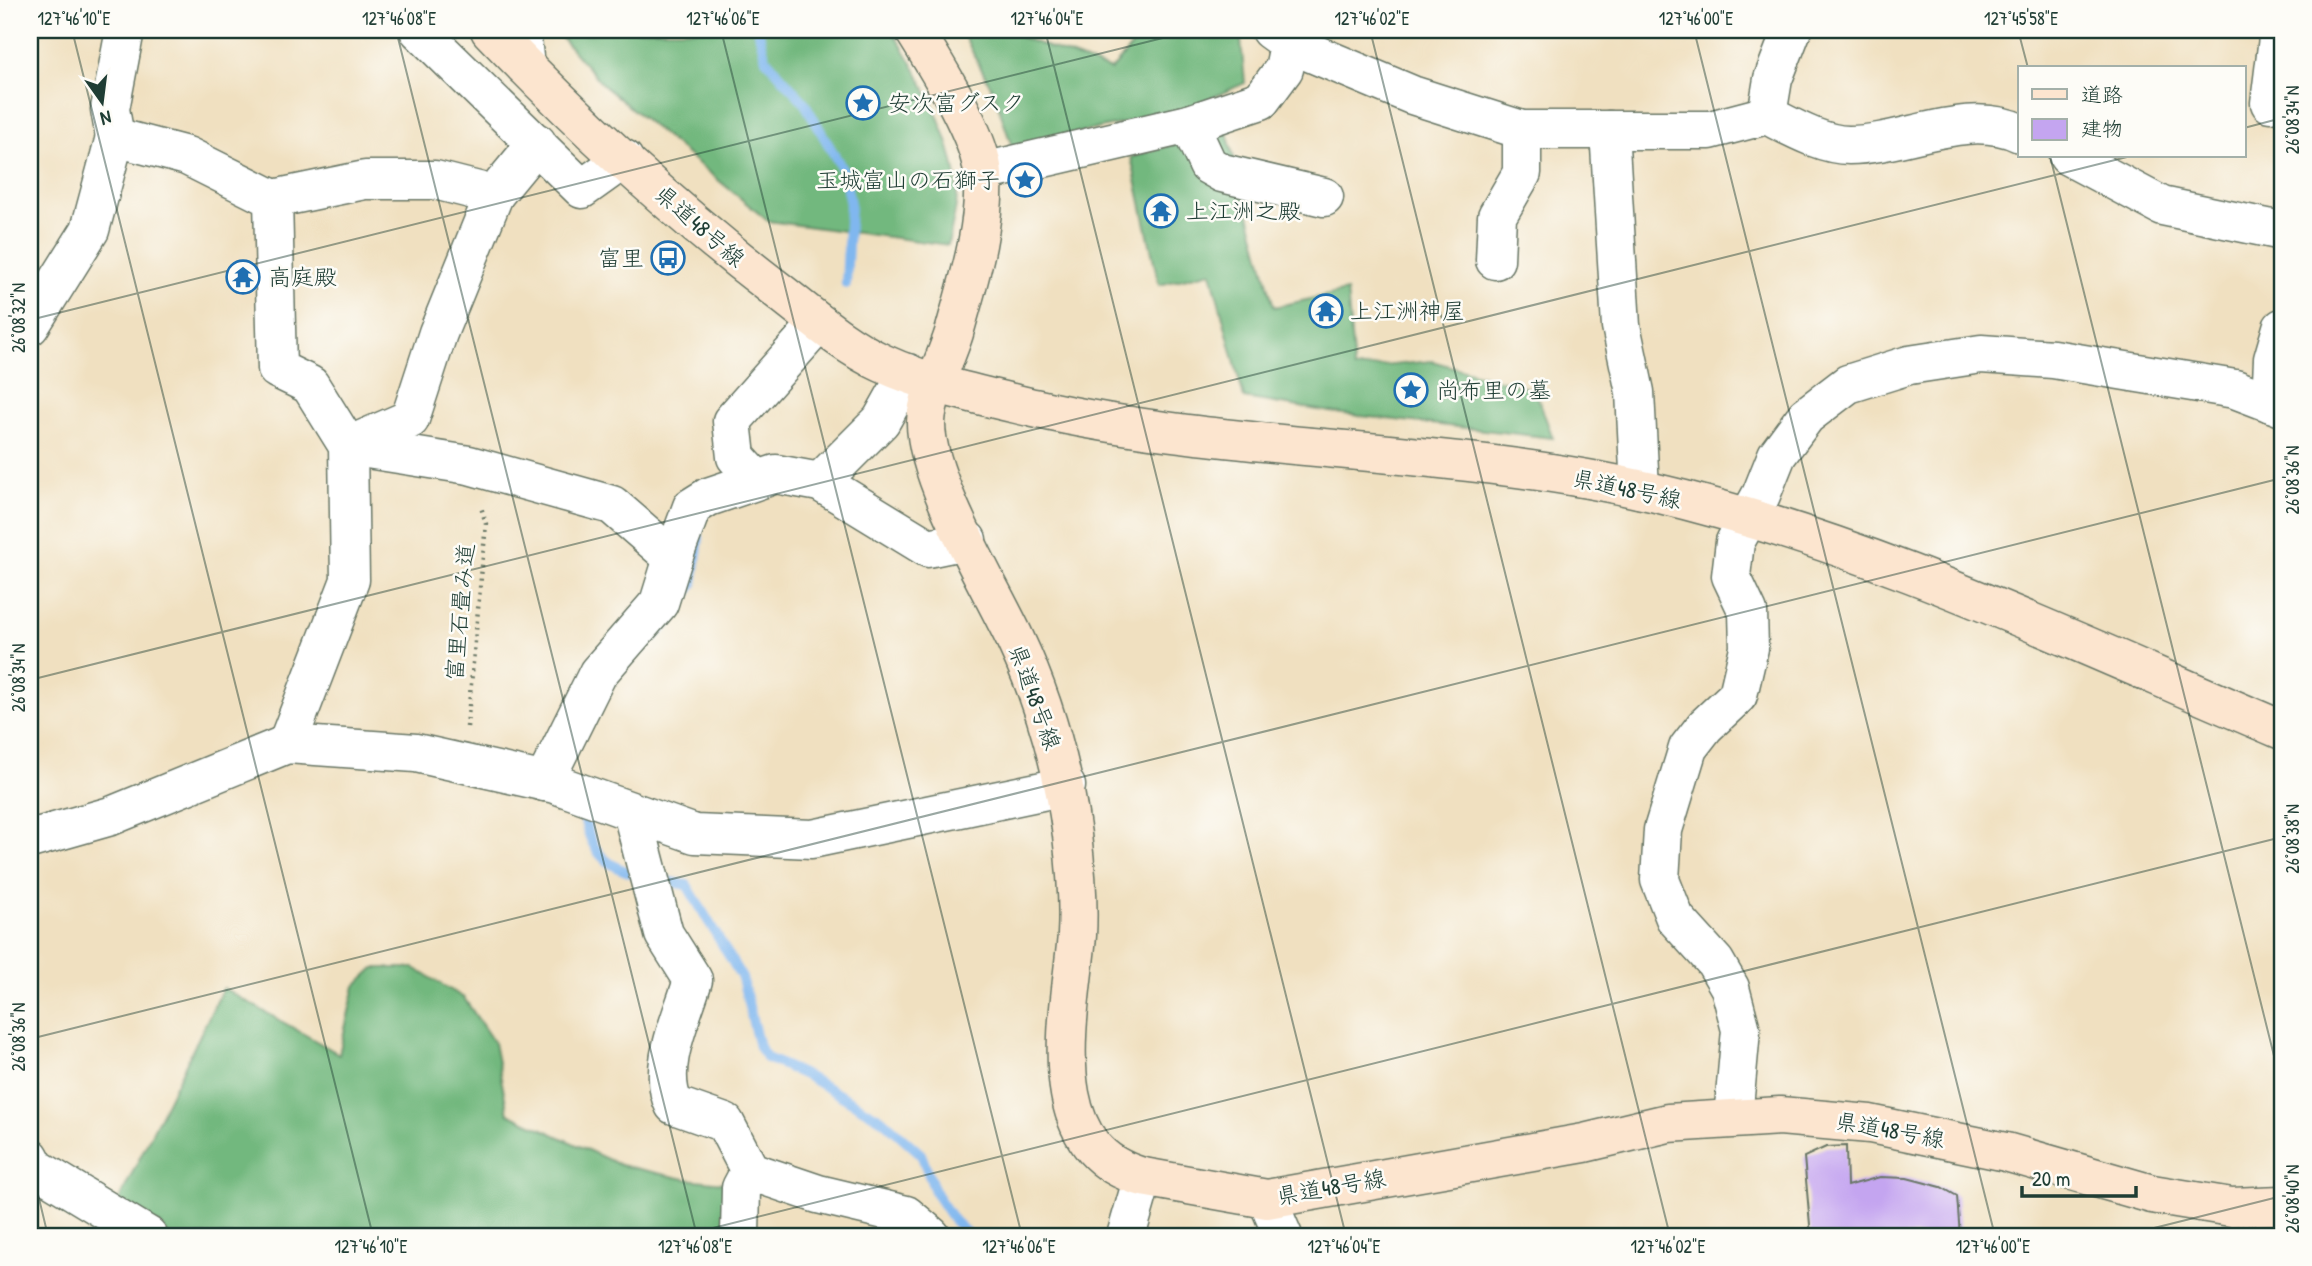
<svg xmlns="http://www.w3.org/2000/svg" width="2312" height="1266" font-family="'Patrick Hand','Klee One',sans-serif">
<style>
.forest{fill:#72b87e;stroke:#487a59;stroke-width:2}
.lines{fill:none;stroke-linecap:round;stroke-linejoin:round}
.stream{stroke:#80b7ef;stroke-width:10}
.building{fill:#c4a5f0}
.street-casing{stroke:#687665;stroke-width:41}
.secondary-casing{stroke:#687665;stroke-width:41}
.path{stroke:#687665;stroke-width:4.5;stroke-dasharray:2 5;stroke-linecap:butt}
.street{stroke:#fff;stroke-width:38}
.secondary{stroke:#fce5cf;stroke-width:38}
.ticks{fill:none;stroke:#1f3d34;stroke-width:2;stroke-opacity:0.45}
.labels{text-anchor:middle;stroke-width:5;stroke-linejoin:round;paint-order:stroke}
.poi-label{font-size:23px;fill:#1f3d34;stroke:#fdfcf7;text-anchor:start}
.street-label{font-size:23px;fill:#1f3d34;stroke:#fdfcf7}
.neatline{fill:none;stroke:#1f3d34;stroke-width:2.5}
.ticks-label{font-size:18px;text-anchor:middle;fill:#1f3d34}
</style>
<rect width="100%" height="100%" fill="#fdfcf7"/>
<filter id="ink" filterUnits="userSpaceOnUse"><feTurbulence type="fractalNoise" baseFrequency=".0143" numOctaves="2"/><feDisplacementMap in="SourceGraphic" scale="14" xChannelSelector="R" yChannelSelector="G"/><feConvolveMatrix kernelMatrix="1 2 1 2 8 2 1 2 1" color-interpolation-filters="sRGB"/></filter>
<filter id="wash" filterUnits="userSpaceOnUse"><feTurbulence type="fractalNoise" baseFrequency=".00686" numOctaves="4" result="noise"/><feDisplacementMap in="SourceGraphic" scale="28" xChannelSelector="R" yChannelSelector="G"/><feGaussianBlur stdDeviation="1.57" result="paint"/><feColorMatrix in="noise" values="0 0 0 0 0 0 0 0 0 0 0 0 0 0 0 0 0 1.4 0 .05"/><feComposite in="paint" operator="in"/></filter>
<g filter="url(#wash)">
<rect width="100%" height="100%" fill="#f0e0c0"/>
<g class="forest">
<path d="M633,30h258c27,38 68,119 66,166 -1,16 -6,33 -9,49l-180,-24 -165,-136 -43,-49z"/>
<polygon points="961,30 1021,30 1020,37 1111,70 1146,30 1240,30 1245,83 1184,110 1012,147 994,93"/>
<polygon points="1226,129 1274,307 1347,291 1354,369 1432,361 1535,390 1553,438 1343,414 1244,398 1211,272 1159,285 1131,157"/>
<polygon points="374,968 414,968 464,998 494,1043 508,1113 620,1165 685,1179 724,1183 725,1236 167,1236 162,1226 118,1202 223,988 339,1054 355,986"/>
</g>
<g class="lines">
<g class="stream">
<polyline points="758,30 766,59 804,102 844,172 850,204 846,284"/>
<polyline points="654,637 671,619 693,584 699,537"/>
<path d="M581,803c7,41 17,63 59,72"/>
<polyline points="656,879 687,885 742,978 759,1047 767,1058 809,1077 884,1121 921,1154 936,1194 954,1221 970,1236"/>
</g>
</g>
<g id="blocks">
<polygon class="building" points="1846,1146 1847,1186 1880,1177 1907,1178 1941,1187 1957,1196 1960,1236 1811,1236 1804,1157 1826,1147"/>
</g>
</g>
<g filter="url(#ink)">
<use href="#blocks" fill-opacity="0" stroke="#687665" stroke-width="2"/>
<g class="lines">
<defs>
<g id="street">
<polyline points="419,30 582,189 624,159"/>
<polyline points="521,30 525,66"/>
<path d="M1270,30l18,13 124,52 110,35h188l57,-15c24,12 55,30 82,30 55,0 118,-37 171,-12"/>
<polyline points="2270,103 2279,30"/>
<polyline points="1767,115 1773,79 1792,30"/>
<polyline points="1189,124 1208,165 1222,173 1324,197"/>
<polyline points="1609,130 1621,326 1635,392 1640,489"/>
<polyline points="115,137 110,109 125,30"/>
<polyline points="2068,156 2162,206 2282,231"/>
<polyline points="983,172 1189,124 1261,100 1284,69 1292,30"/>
<polyline points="273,199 365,180 435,180 494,195 537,143"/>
<polyline points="1495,260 1497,216 1522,173 1522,130"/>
<polyline points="30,326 90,230 115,137 187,156 273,199 277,369 310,385 348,446 350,580 287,744"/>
<polyline points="2271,403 2273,359 2282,328"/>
<polyline points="348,446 469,465 612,505 673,558 659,603 598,673 544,782"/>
<polyline points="348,446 410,419 438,333 494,195"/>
<polyline points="756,479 736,457 732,421 819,323"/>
<polyline points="820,482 881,421 908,373"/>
<polyline points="673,558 692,507 708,497 776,474 820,482 928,548 967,540"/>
<path d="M632,812l32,122 29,46c-11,38 -37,88 -19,125l51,18 25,48 68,23 88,21 25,21"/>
<polyline points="30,839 111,816 287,744 416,753 555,784 695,834 812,839 1066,786"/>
<polyline points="1733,1118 1741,1030 1730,988 1715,962 1675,918 1660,880 1663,830 1688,748 1705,726 1738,695 1749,648 1748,612 1731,576 1735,542 1761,495 1777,455 1806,416 1848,384 1909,365 1981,354 2053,359 2235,389 2282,407"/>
<polyline points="30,1157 36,1168 148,1236"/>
<polyline points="1267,1199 1283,1236"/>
<polyline points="740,1236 741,1188 750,1171"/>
<polyline points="1126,1236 1143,1177"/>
</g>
<g id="secondary">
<path d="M490,30c89,93 184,181 286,259 34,26 67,56 106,74 48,22 101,33 152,45 203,46 415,37 618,84 219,51 424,151 630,238"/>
<path d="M914,30c21,34 67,106 69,145 3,53 -15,107 -29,158 -8,26 -27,62 -28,89 -1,56 64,164 89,217 29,61 48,130 57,196 4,33 7,67 5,100 -7,81 -40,214 66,242l124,22 317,-56 84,-20 112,-7 90,8 136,28 146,42 79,13 51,-2"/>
</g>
</defs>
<use href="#street" class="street-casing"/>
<use href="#secondary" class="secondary-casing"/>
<polyline class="path" points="467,727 486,524 481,507"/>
<use href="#street" class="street"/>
<use href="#secondary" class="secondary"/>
</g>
</g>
<path class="ticks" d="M72,30l301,1206M396,30l301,1206M721,30l301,1206M1045,30l301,1206M1370,30l300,1206M1694,30l301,1206M2018,30l10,38M2244,128l38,-10M2050,156l232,932M30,320l1165,-290M30,680l2101,-524M30,1039l2252,-561M30,1161l18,75M681,1236l1601,-399M2122,1236l160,-40"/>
<defs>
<symbol id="sight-ring" viewBox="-11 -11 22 22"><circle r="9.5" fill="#fdfcf7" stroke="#1f6fb2" stroke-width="1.5"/><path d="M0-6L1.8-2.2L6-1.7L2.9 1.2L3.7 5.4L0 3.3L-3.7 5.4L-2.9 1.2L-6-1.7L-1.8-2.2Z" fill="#1f6fb2"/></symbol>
<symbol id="temple-ring" viewBox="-11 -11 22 22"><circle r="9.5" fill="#fdfcf7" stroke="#1f6fb2" stroke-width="1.5"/><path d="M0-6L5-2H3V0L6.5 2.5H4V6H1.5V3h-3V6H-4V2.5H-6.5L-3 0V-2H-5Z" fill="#1f6fb2"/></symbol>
<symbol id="bus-ring" viewBox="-11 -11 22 22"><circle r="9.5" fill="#fdfcf7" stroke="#1f6fb2" stroke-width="1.5"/><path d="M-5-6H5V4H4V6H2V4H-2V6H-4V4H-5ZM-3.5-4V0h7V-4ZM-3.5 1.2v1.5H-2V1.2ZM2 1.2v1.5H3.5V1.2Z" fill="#1f6fb2"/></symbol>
</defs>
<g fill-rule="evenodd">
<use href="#sight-ring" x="844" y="84" width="38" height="38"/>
<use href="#sight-ring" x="1006" y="161" width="38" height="38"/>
<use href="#temple-ring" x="1142" y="192" width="38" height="38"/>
<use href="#bus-ring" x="649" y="239" width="38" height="38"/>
<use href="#temple-ring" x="224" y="258" width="38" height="38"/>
<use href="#temple-ring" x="1307" y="292" width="38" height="38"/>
<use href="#sight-ring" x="1392" y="371" width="38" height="38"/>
</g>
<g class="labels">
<g class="poi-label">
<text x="888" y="111">安次富グスク</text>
<text x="1000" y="188" text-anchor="end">玉城富山の石獅子</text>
<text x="1186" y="219">上江洲之殿</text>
<text x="644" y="266" text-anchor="end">富里</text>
<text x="268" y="285">高庭殿</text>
<text x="1350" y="319">上江洲神屋</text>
<text x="1436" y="398">尚布里の墓</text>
</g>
<g class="street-label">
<text transform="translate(700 226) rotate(41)" y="8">県道48号線</text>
<text transform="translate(1627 489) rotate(12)" y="8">県道48号線</text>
<text transform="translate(460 612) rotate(-85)" y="8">富里石畳み道</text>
<text transform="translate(1035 697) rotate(70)" y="8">県道48号線</text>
<text transform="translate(1890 1130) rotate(10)" y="8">県道48号線</text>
<text transform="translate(1331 1187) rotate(-10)" y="8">県道48号線</text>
</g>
</g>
<rect width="2312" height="1266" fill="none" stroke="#fdfcf7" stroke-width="77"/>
<rect x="2018" y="66" width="228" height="91" fill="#fdfcf7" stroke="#a4b0a9" stroke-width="2"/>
<rect x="2032" y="89" width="35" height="10" fill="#fce5cf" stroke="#a4b0a9" stroke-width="2"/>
<text x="2081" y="102" font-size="21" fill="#1f3d34">道路</text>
<rect x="2032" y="119" width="35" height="21" fill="#c4a5f0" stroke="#a4b0a9" stroke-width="2"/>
<text x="2081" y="136" font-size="21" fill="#1f3d34">建物</text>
<g transform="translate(102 102) rotate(166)" stroke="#fdfcf7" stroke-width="5" paint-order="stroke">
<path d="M0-5L12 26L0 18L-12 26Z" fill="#1f3d34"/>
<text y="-10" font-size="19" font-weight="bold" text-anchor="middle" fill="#1f3d34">N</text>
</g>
<path d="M2022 1186v10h114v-10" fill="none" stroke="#1f3d34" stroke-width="3.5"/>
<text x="2032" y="1186" font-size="21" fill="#1f3d34" stroke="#fdfcf7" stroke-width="5" paint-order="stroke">20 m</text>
<rect x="38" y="38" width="2236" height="1190" class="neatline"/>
<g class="ticks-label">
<text x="74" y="25">127°46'10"E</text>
<text x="399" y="25">127°46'08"E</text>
<text x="723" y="25">127°46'06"E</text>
<text x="1047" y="25">127°46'04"E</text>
<text x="1372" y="25">127°46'02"E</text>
<text x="1696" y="25">127°46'00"E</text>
<text x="2021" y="25">127°45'58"E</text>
<text transform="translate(2293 120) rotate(-90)" y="6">26°08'34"N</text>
<text transform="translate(19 318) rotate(-90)" y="6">26°08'32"N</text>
<text transform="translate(2293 480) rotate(-90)" y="6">26°08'36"N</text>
<text transform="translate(19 678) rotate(-90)" y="6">26°08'34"N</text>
<text transform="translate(2293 839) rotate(-90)" y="6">26°08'38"N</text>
<text transform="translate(19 1037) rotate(-90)" y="6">26°08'36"N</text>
<text transform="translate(2293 1199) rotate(-90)" y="6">26°08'40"N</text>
<text x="371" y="1253">127°46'10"E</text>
<text x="695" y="1253">127°46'08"E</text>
<text x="1019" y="1253">127°46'06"E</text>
<text x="1344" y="1253">127°46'04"E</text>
<text x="1668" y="1253">127°46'02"E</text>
<text x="1993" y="1253">127°46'00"E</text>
</g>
</svg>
